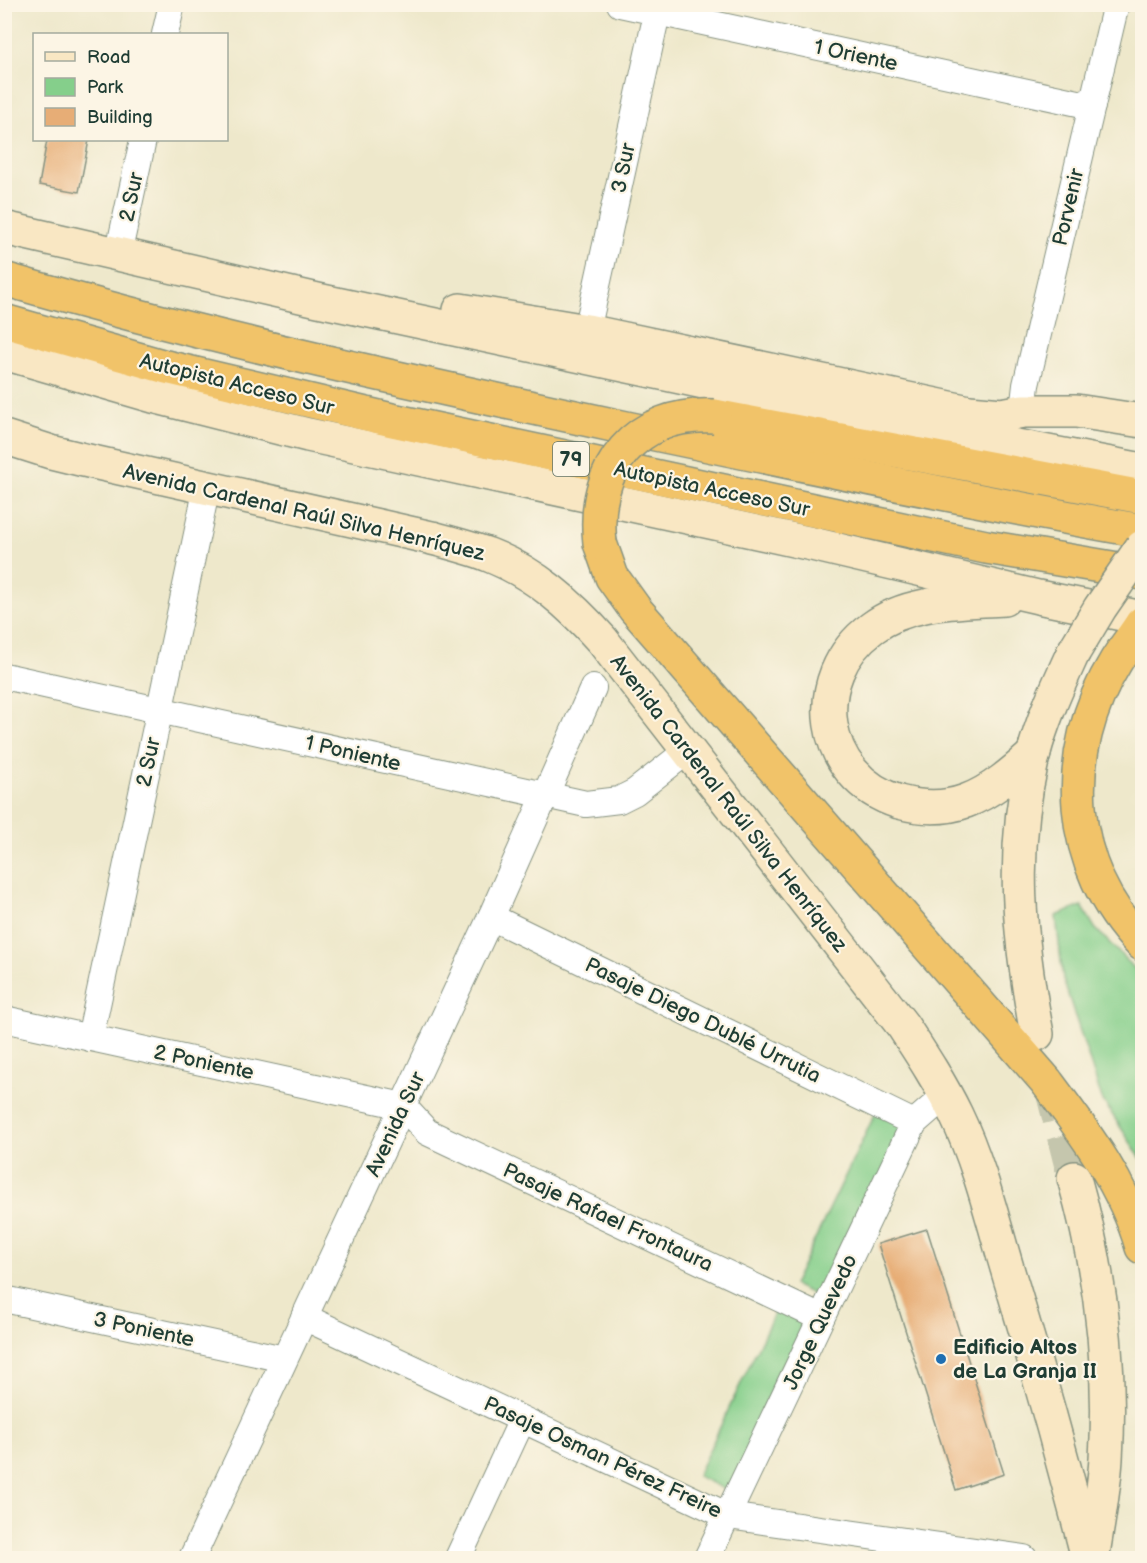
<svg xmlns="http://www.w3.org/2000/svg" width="1147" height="1563" font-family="'Balsamiq Sans',sans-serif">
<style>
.green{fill:#85cf8b;stroke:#528660;stroke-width:1.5}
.building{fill:#e7ad76}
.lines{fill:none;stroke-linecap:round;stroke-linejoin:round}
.secondary-tunnel{stroke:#c5c6ad;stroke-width:33;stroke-dasharray:33 16;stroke-linecap:butt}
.street-casing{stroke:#869280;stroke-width:28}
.secondary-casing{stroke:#869280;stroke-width:36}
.highway-casing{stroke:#869280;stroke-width:36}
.street{stroke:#fff;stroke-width:26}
.secondary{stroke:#f9e7c3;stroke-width:33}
.highway{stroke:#f1c369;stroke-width:33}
.secondary-bridge-casing{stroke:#869280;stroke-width:36;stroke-linecap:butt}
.highway-bridge-casing{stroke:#869280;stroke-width:36;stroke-linecap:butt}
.secondary-bridge{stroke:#f9e7c3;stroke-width:33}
.highway-bridge{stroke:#f1c369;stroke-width:33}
.poi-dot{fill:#1f6fb2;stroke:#fcf5e5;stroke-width:2}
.labels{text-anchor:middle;stroke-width:4.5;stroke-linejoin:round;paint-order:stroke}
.shield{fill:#fcf5e5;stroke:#617469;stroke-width:1.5}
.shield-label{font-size:20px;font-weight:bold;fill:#1f3d34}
.street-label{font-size:21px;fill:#1f3d34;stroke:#fcf5e5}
.poi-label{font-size:21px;font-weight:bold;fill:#1f3d34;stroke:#fcf5e5;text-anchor:start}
</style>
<rect width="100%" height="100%" fill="#fcf5e5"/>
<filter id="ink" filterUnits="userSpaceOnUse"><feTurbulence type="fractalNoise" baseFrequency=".0167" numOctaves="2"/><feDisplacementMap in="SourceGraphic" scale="12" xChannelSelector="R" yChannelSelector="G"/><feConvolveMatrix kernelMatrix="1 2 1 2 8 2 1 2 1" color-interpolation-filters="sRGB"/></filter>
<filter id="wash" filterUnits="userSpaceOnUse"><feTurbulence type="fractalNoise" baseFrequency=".008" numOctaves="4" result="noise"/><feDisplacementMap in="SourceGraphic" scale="24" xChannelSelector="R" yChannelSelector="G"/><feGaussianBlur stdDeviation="1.35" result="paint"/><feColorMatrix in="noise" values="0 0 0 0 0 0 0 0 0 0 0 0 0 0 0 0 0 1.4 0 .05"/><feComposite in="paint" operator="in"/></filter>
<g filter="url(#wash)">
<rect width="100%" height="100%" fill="#eee8cb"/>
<g class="green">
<polygon points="1082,906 1095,928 1142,976 1142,1160 1102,1099 1063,979 1056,916"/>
<polygon points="876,1112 914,1130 831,1303 793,1285"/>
<polygon points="779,1303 818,1321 734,1494 697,1476"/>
</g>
<g id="blocks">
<g class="building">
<polygon points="47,140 89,140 79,192 39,185"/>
<polygon points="927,1229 1004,1474 956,1490 878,1244"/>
</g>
</g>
</g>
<g filter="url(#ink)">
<use href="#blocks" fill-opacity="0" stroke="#869280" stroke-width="1.5"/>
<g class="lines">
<polyline class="secondary-tunnel" points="1051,1088 1074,1178"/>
<defs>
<g id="street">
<polyline points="620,4 1092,106"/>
<polyline points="165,34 172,4"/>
<polyline points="118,255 143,140"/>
<polyline points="587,331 659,4"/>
<polyline points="1023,411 1026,385 1116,4"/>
<polyline points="4,676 586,804 619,800 635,792 687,751"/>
<polyline points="491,917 914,1123"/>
<polyline points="4,1019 403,1106 427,1132 821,1318"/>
<polyline points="90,1038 207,487"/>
<polyline points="4,1299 284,1359"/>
<polyline points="304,1317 728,1516 1024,1558"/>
<polyline points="192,1558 491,917 593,688"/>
<polyline points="458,1558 522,1420"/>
<polyline points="707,1558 914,1123 946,1095"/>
</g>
<g id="secondary">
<polyline points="4,228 318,300 896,423 1142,470"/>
<polyline points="460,310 587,331 969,412 1002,415 1023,411 1076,411 1142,421"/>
<polyline points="4,353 153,396 308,435 812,544 1038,597 1142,618"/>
<path d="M4,437l47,15 33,8 348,78c19,5 39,10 57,17 46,18 81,49 113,85l301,386c19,29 38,58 53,89 26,54 39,116 57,173 27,90 52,180 75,270"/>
<path d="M1004,599c-43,3 -95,1 -132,29 -66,49 -53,149 27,174 22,6 45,7 67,-1 25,-9 48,-29 68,-47"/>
<path d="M1037,1034c-18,-96 -27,-182 -4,-278 9,-36 25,-70 40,-103"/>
<path d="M1074,1178c26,91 38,186 32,281 -2,31 -8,63 -13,95"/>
</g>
<g id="highway">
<path d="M4,279c207,60 417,105 627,150 170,35 340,72 511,102"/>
<polyline points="4,321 166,367 392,420 986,547 1142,573"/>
<polyline points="714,416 1142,497"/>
<path d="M600,543l12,34 23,32 411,472c39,52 78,103 96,166"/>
<path d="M1142,623c-8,13 -18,25 -26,38 -57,93 -50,205 26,283"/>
</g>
</defs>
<use href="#street" class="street-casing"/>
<use href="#secondary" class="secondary-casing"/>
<use href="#highway" class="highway-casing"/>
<use href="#street" class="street"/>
<use href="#secondary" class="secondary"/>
<use href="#highway" class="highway"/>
<defs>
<polyline id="secondary-bridge" points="1073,653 1100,608 1142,547"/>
<path id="highway-bridge" d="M600,543c-9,-76 36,-131 114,-127"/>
</defs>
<use href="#secondary-bridge" class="secondary-bridge-casing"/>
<use href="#highway-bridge" class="highway-bridge-casing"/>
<use href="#secondary-bridge" class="secondary-bridge"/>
<use href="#highway-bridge" class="highway-bridge"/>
</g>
</g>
<circle class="poi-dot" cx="941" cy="1359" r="6"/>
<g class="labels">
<rect class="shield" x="553" y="442" width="36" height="34" rx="4.5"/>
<g class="shield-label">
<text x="571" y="466">79</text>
</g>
<g class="street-label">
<text transform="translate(856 55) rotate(12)" y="7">1 Oriente</text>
<text transform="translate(623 168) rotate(-78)" y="7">3 Sur</text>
<text transform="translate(131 197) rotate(-78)" y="7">2 Sur</text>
<text transform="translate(1068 207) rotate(-77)" y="7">Porvenir</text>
<text transform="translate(237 384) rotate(14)" y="7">Autopista Acceso Sur</text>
<text transform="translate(712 489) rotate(12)" y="7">Autopista Acceso Sur</text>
<text transform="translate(304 512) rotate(13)" y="7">Avenida Cardenal Raúl Silva Henríquez</text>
<text transform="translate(353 753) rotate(13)" y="7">1 Poniente</text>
<text transform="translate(148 762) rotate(-78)" y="7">2 Sur</text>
<text transform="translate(729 803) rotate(52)" y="7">Avenida Cardenal Raúl Silva Henríquez</text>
<text transform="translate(703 1020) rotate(26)" y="7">Pasaje Diego Dublé Urrutia</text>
<text transform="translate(204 1062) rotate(12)" y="7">2 Poniente</text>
<text transform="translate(395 1124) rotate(-65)" y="7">Avenida Sur</text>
<text transform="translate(608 1217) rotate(25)" y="7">Pasaje Rafael Frontaura</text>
<text transform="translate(820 1322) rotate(-65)" y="7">Jorge Quevedo</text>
<text transform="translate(144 1329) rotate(12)" y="7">3 Poniente</text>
<text transform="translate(603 1457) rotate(25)" y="7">Pasaje Osman Pérez Freire</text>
</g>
<g class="poi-label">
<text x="953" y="1354">Edificio Altos<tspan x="953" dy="24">de La Granja II</tspan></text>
</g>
</g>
<rect width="1147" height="1563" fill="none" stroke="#fcf5e5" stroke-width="24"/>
<rect x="33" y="33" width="195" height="108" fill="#fcf5e5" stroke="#a4ab9e" stroke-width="1.5"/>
<rect x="45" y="52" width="30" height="9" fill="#f9e7c3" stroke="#a4ab9e" stroke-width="1.5"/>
<text x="87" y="63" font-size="18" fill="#1f3d34">Road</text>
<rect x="45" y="78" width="30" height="18" fill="#85cf8b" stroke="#a4ab9e" stroke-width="1.5"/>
<text x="87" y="93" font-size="18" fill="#1f3d34">Park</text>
<rect x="45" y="108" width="30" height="18" fill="#e7ad76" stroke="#a4ab9e" stroke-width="1.5"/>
<text x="87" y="123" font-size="18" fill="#1f3d34">Building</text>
</svg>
